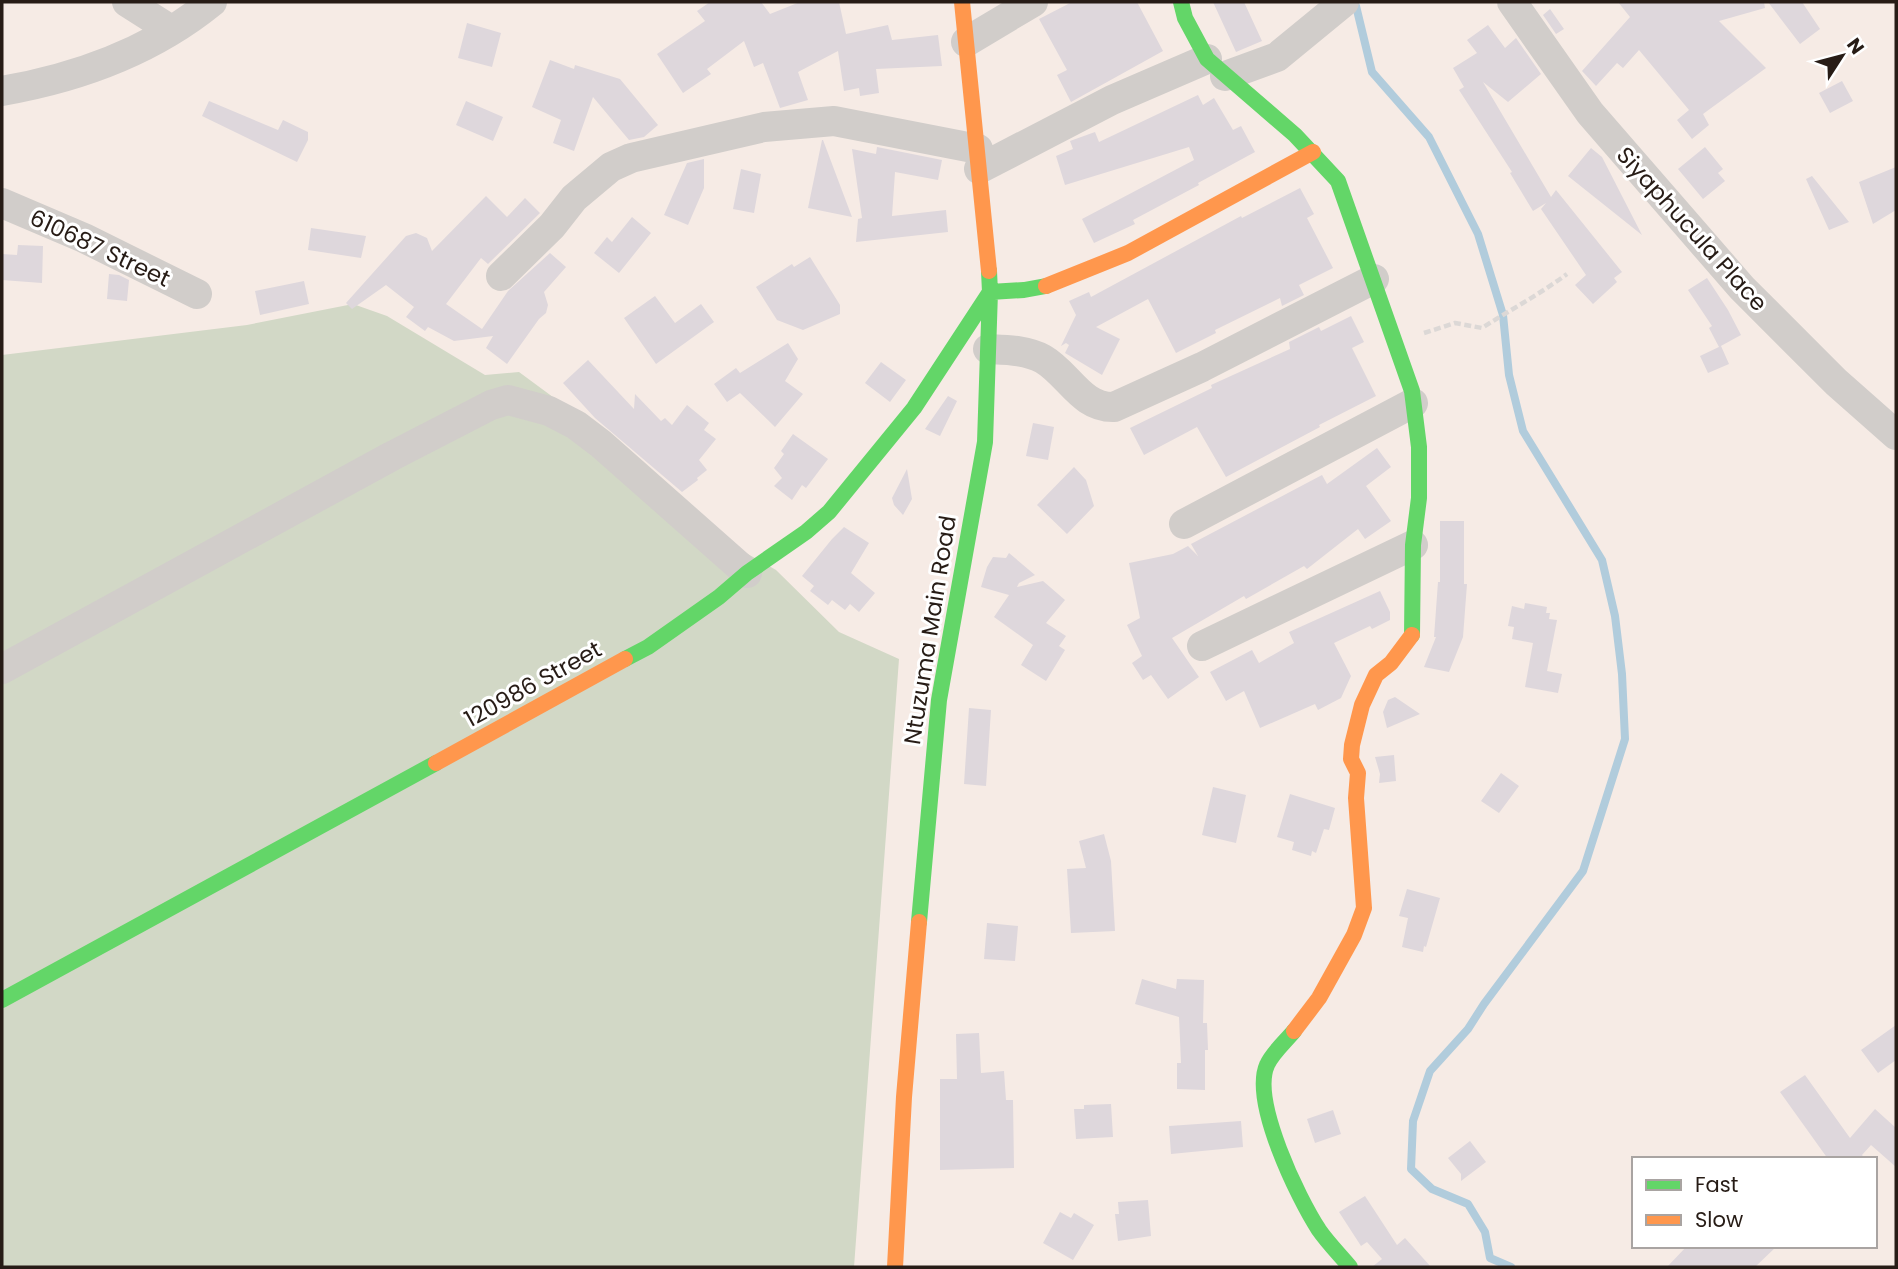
<svg xmlns="http://www.w3.org/2000/svg" width="1898" height="1269" viewBox="0 0 1898 1269" font-family="Poppins,sans-serif">
<style>
.green{fill:#d2d8c6}
.lines{fill:none;stroke-linecap:round;stroke-linejoin:round}
.stream{stroke:#b1ccdc;stroke-width:8}
.building{fill:#ded7dc}
.path{stroke:#dcd8d6;stroke-width:4.5;stroke-dasharray:7 3.5;stroke-linecap:butt}
.street{stroke:#d1cdca;stroke-width:30}
.fast{stroke:#63d668;stroke-width:16}
.slow{stroke:#ff974d;stroke-width:16}
.labels{text-anchor:middle;dominant-baseline:central;stroke-width:6;stroke-linejoin:round;paint-order:stroke}
.street-label{font-size:23px;fill:#271c16;stroke:#fff}
</style>
<rect width="100%" height="100%" fill="#f6ebe5"/>
<!-- green -->
<path class="green" d="M 353,304 L 387,316 L 485,375 L 519,372 L 599,431 L 739,549 L 776,570 L 839,632 L 899,659 L 854,1267 L 2,1267 L 2,355 L 247,325 Z"/>
<g class="lines">
<!-- stream -->
<path class="stream" d="M 1356,6 L 1372,72 L 1429,137 L 1478,234 L 1503,315 L 1509,375 L 1523,431 L 1602,560 L 1615,616 L 1622,674 L 1625,739 L 1583,871 L 1484,1004 L 1468,1029 L 1430,1071 L 1413,1121 L 1411,1169 L 1432,1189 L 1468,1204 L 1485,1232 L 1490,1258 L 1511,1267"/>
</g>
<!-- building -->
<path class="building" d="M 710,2 L 761,2 L 770,14 L 800,2 L 839,2 L 846,34 L 888,25 L 892,40 L 938,35 L 942,66 L 876,69 L 879,93 L 860,96 L 859,88 L 844,91 L 838,51 L 798,72 L 808,100 L 780,108 L 763,63 L 754,67 L 744,41 L 707,69 L 711,74 L 683,93 L 657,54 L 705,21 L 697,11 Z
M 1072,2 L 1137,2 L 1163,51 L 1071,102 L 1057,75 L 1067,70 L 1039,19 Z
M 1213,2 L 1244,2 L 1262,41 L 1236,52 Z
M 1618,2 L 1764,2 L 1765,8 L 1719,21 L 1766,68 L 1703,114 L 1709,125 L 1692,139 L 1677,120 L 1689,110 L 1639,50 L 1623,68 L 1617,63 L 1596,86 L 1582,71 L 1630,17 Z
M 1768,2 L 1802,2 L 1820,29 L 1800,44 Z
M 1550,9 L 1564,29 L 1556,34 L 1543,15 Z
M 467,23 L 501,33 L 492,67 L 458,58 Z
M 1488,25 L 1505,48 L 1516,38 L 1541,74 L 1508,102 L 1483,82 L 1551,197 L 1556,190 L 1622,272 L 1614,278 L 1617,282 L 1593,304 L 1575,285 L 1586,275 L 1541,209 L 1546,203 L 1533,211 L 1510,173 L 1512,172 L 1459,90 L 1464,87 L 1453,68 L 1477,53 L 1467,40 Z
M 550,60 L 574,69 L 575,65 L 620,79 L 658,125 L 644,137 L 629,140 L 593,97 L 574,151 L 553,143 L 561,120 L 532,107 Z
M 1842,81 L 1853,101 L 1830,113 L 1819,93 Z
M 1198,95 L 1203,105 L 1214,98 L 1233,130 L 1241,126 L 1255,152 L 1198,183 L 1199,185 L 1133,220 L 1135,224 L 1094,243 L 1082,219 L 1194,160 L 1189,147 L 1065,185 L 1056,156 L 1073,149 L 1070,141 L 1095,132 L 1099,142 Z
M 209,101 L 278,130 L 283,120 L 308,132 L 308,140 L 297,162 L 202,116 Z
M 466,101 L 503,117 L 493,141 L 456,125 Z
M 822,140 L 823,140 L 852,217 L 808,208 Z
M 877,147 L 942,160 L 938,180 L 895,172 L 892,216 L 946,210 L 948,232 L 856,242 L 858,219 L 862,218 L 852,149 L 876,154 Z
M 1705,147 L 1723,169 L 1718,173 L 1725,181 L 1703,199 L 1678,169 Z
M 1591,148 L 1602,157 L 1642,235 L 1568,176 Z
M 704,159 L 704,188 L 688,225 L 664,215 L 687,163 Z
M 1896,167 L 1896,210 L 1873,224 L 1859,182 Z
M 741,169 L 761,174 L 754,213 L 733,209 Z
M 1812,176 L 1849,222 L 1829,230 L 1806,179 Z
M 1300,188 L 1314,214 L 1307,218 L 1333,268 L 1299,285 L 1304,295 L 1282,306 L 1280,298 L 1215,330 L 1216,333 L 1176,353 L 1148,299 L 1096,327 L 1120,339 L 1102,375 L 1065,353 L 1069,345 L 1066,343 L 1061,346 L 1076,315 L 1069,301 L 1089,292 L 1091,297 L 1241,216 L 1242,218 Z
M 486,196 L 507,217 L 525,198 L 540,213 L 488,264 L 481,258 L 446,304 L 482,329 L 508,291 L 550,253 L 566,267 L 544,292 L 548,305 L 546,313 L 539,319 L 507,364 L 486,348 L 493,336 L 454,341 L 428,327 L 425,331 L 406,317 L 414,307 L 386,285 L 352,309 L 346,303 L 406,236 L 416,233 L 427,238 L 432,251 Z
M 632,217 L 651,233 L 619,273 L 594,253 L 607,237 L 612,242 Z
M 311,228 L 366,236 L 361,258 L 308,250 Z
M 18,245 L 43,246 L 42,283 L 2,280 L 2,254 L 17,255 Z
M 810,257 L 840,305 L 840,314 L 803,330 L 777,320 L 756,287 L 792,264 L 794,267 Z
M 109,274 L 119,275 L 129,280 L 127,301 L 107,299 Z
M 1707,278 L 1728,310 L 1741,335 L 1719,347 L 1709,328 L 1712,326 L 1688,290 Z
M 304,281 L 309,304 L 260,315 L 255,291 Z
M 655,296 L 675,323 L 701,304 L 714,322 L 656,364 L 624,318 Z
M 1351,316 L 1364,342 L 1352,348 L 1376,396 L 1319,425 L 1320,427 L 1226,477 L 1197,427 L 1144,455 L 1130,428 L 1212,388 L 1211,385 L 1290,349 L 1289,342 L 1319,327 L 1321,331 Z
M 788,343 L 798,359 L 785,381 L 803,394 L 775,427 L 740,393 L 727,402 L 714,384 L 736,368 L 740,373 Z
M 1721,346 L 1729,364 L 1708,373 L 1700,356 Z
M 588,360 L 634,409 L 635,394 L 661,421 L 665,418 L 672,425 L 687,405 L 709,423 L 704,430 L 716,439 L 699,460 L 707,470 L 697,478 L 698,480 L 682,492 L 595,418 L 563,383 Z
M 881,362 L 906,380 L 890,402 L 865,383 Z
M 948,396 L 957,401 L 940,436 L 925,429 Z
M 1033,423 L 1054,427 L 1048,460 L 1026,456 Z
M 793,434 L 828,459 L 806,488 L 802,485 L 792,500 L 774,486 L 782,478 L 774,468 L 784,454 L 781,451 Z
M 1377,448 L 1391,467 L 1366,486 L 1391,521 L 1365,539 L 1358,529 L 1307,569 L 1304,566 L 1246,599 L 1244,596 L 1172,638 L 1199,677 L 1168,699 L 1151,675 L 1143,680 L 1132,663 L 1142,656 L 1127,625 L 1140,618 L 1129,563 L 1173,554 L 1188,546 L 1198,556 L 1191,544 L 1322,475 L 1327,484 Z
M 1074,467 L 1086,480 L 1094,506 L 1067,534 L 1037,505 Z
M 907,469 L 912,499 L 903,515 L 894,505 L 892,498 Z
M 1440,521 L 1464,521 L 1464,584 L 1467,584 L 1463,637 L 1449,672 L 1424,667 L 1436,637 L 1434,637 L 1438,582 L 1440,582 Z
M 844,527 L 869,543 L 851,573 L 875,593 L 859,612 L 850,604 L 845,610 L 832,600 L 828,605 L 810,591 L 814,586 L 802,576 L 832,539 Z
M 1009,553 L 1035,575 L 1019,583 L 1017,587 L 1043,581 L 1065,600 L 1046,623 L 1066,636 L 1059,646 L 1065,650 L 1046,681 L 1021,665 L 1033,645 L 994,617 L 1009,595 L 981,587 L 987,567 L 993,557 L 1006,558 Z
M 1380,591 L 1390,612 L 1390,620 L 1372,629 L 1370,626 L 1334,643 L 1351,676 L 1341,698 L 1318,710 L 1315,704 L 1260,728 L 1244,691 L 1226,701 L 1210,672 L 1252,650 L 1259,663 L 1294,643 L 1289,632 Z
M 1525,603 L 1547,607 L 1546,613 L 1550,613 L 1549,619 L 1557,620 L 1547,671 L 1562,674 L 1558,693 L 1525,687 L 1533,643 L 1512,639 L 1514,627 L 1508,626 L 1512,606 L 1524,609 Z
M 1395,697 L 1420,714 L 1387,728 L 1383,712 L 1388,700 Z
M 969,708 L 991,710 L 986,786 L 964,784 Z
M 1394,755 L 1396,781 L 1379,783 L 1380,774 L 1375,757 Z
M 1501,773 L 1519,786 L 1499,813 L 1481,801 Z
M 1213,787 L 1246,795 L 1236,843 L 1202,835 Z
M 1290,794 L 1335,808 L 1329,830 L 1324,829 L 1316,853 L 1312,851 L 1311,856 L 1292,850 L 1294,842 L 1277,837 Z
M 1104,834 L 1111,861 L 1115,931 L 1071,933 L 1067,869 L 1086,868 L 1079,841 Z
M 1407,889 L 1440,898 L 1426,947 L 1424,946 L 1423,952 L 1402,947 L 1408,918 L 1399,916 Z
M 987,923 L 1018,926 L 1015,961 L 984,959 Z
M 1142,979 L 1176,989 L 1177,979 L 1204,980 L 1203,1023 L 1207,1023 L 1208,1050 L 1205,1050 L 1205,1090 L 1177,1089 L 1177,1063 L 1181,1063 L 1179,1017 L 1135,1004 Z
M 1896,1025 L 1896,1060 L 1878,1073 L 1861,1050 Z
M 979,1033 L 981,1073 L 1004,1071 L 1006,1100 L 1013,1100 L 1014,1168 L 940,1170 L 940,1079 L 957,1079 L 956,1034 Z
M 1805,1075 L 1850,1138 L 1875,1109 L 1896,1128 L 1896,1167 L 1871,1145 L 1862,1155 L 1865,1159 L 1828,1159 L 1780,1092 Z
M 1111,1104 L 1113,1137 L 1076,1139 L 1074,1109 L 1084,1109 L 1084,1105 Z
M 1333,1110 L 1341,1134 L 1315,1143 L 1307,1119 Z
M 1241,1121 L 1243,1147 L 1171,1154 L 1169,1126 Z
M 1470,1141 L 1486,1162 L 1461,1181 L 1461,1174 L 1448,1158 Z
M 1365,1196 L 1397,1245 L 1405,1238 L 1431,1267 L 1372,1267 L 1382,1259 L 1367,1242 L 1361,1246 L 1339,1212 Z
M 1148,1200 L 1151,1236 L 1118,1241 L 1115,1214 L 1119,1214 L 1118,1202 Z
M 1060,1212 L 1071,1218 L 1074,1213 L 1094,1225 L 1073,1260 L 1043,1243 Z
M 1687,1246 L 1777,1246 L 1755,1267 L 1667,1267 Z"/>
<g class="lines">
<!-- path -->
<path class="path" d="M 1424,333 L 1455,323 L 1482,328 C 1510,310 1540,294 1567,274"/>
<!-- street -->
<path class="street" d="M 127,2 L 171,30
M 1512,2 L 1590,113 L 1742,288 L 1836,382 L 1896,435
M 966,42 L 1033,2
M 1225,76 L 1277,57 L 1344,2
M 2,91 C 77,78 152,51 212,2
M 979,169 L 1112,100 L 1207,59
M 2,203 L 84,238 L 197,294
M 501,276 L 552,226 L 574,198 L 611,167 L 631,158 L 764,127 L 834,121 L 978,149
M 988,349 C 1007,350 1026,350 1043,359 C 1069,374 1081,408 1114,407 L 1202,367 L 1374,279
M 1184,524 L 1413,403
M 1202,646 L 1413,545
M 2,669 L 392,456 L 491,405 L 508,400 L 549,411 L 576,425 L 601,444 L 747,573"/>
<!-- fast -->
<path class="fast" d="M 1181,2 L 1185,18 L 1207,59 L 1295,135 L 1338,181 L 1412,391 L 1419,447 L 1419,498 L 1413,545 L 1412,635
M 625,659 L 648,647 L 719,597 L 747,573 L 806,532 L 829,512 L 914,408 L 990,292 L 1024,290 L 1046,286
M 919,922 L 939,700 L 985,442 L 990,292 L 989,271
M 2,1000 L 436,763
M 1294,1031 C 1286,1041 1272,1053 1267,1065 C 1251,1101 1298,1198 1319,1230 C 1328,1243 1340,1255 1350,1267"/>
<!-- slow -->
<path class="slow" d="M 962,2 L 989,271
M 1046,286 L 1128,253 L 1313,152
M 436,763 L 625,659
M 1294,1031 L 1319,998 L 1354,935 L 1364,908 L 1356,798 L 1358,773 L 1351,759 L 1352,745 L 1362,705 L 1376,675 L 1391,663 L 1412,635
M 895,1267 L 904,1097 L 919,922"/>
</g>
<g class="labels">
<!-- street labels -->
<g class="street-label">
<text transform="translate(1692 229) rotate(48)">Siyaphucula Place</text>
<text transform="translate(100 248) rotate(25)">610687 Street</text>
<text transform="translate(930 630) rotate(-81)">Ntuzuma Main Road</text>
<text transform="translate(533 684) rotate(-29)">120986 Street</text>
</g>
</g>
<!-- border -->
<rect width="1898" height="1269" fill="none" stroke="#271c16" stroke-width="7"/>
<!-- legend -->
<rect x="1632" y="1157" width="245" height="91" fill="#ffffff" stroke="#a9a4a2" stroke-width="2"/>
<rect x="1646" y="1180" width="35" height="10" fill="#63d668" stroke="#a9a4a2" stroke-width="2"/>
<text x="1695" y="1192" font-size="21" fill="#271c16">Fast</text>
<rect x="1646" y="1215" width="35" height="10" fill="#ff974d" stroke="#a9a4a2" stroke-width="2"/>
<text x="1695" y="1227" font-size="21" fill="#271c16">Slow</text>
<!-- north arrow -->
<g transform="translate(1842 56) rotate(54)" stroke="#ffffff" stroke-width="5" paint-order="stroke">
<path d="M0-5L12 26L0 18L-12 26Z" fill="#271c16"/>
<text y="-10" font-size="19" font-weight="bold" text-anchor="middle" fill="#271c16">N</text>
</g>
</svg>
